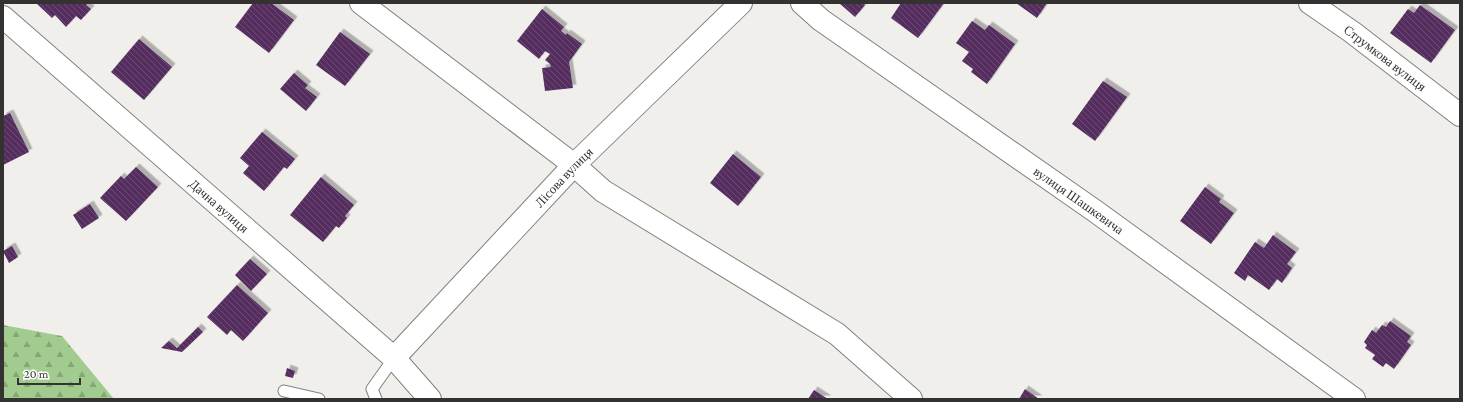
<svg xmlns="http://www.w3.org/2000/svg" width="1463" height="402" viewBox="0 0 1463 402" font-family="'Crimson Pro',serif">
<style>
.forest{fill:url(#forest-firs)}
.building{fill:url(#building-back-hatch);filter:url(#shadow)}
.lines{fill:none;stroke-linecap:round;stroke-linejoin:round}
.service-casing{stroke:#82817e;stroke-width:13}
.minor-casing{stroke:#82817e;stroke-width:24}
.service{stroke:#fff;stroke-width:11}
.minor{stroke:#fff;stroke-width:22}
.labels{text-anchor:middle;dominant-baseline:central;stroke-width:4;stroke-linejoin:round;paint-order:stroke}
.street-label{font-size:13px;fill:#333231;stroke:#fff}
</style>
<defs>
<pattern id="forest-firs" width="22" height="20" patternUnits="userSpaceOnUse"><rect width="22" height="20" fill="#a2cc8f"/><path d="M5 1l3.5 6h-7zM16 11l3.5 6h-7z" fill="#85a675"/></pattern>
<pattern id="building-back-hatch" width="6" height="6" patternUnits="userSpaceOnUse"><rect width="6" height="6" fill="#552e5f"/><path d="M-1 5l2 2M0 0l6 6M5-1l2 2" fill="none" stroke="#6b4c73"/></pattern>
<filter id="shadow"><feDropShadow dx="3.5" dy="-3.5" stdDeviation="0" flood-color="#0004"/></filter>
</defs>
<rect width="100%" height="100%" fill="#f0efec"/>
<!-- forest -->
<path class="forest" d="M 3,325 L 62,336 L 114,399 L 3,399 Z"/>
<!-- building -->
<path class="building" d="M 36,3 L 88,3 L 86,5 L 91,9 L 81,20 L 76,16 L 66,27 L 55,15 L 52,18 Z
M 253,3 L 271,3 L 294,20 L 269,53 L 235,27 Z
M 839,3 L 863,3 L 865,5 L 855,17 Z
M 901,3 L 944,3 L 918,38 L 891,18 Z
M 1016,3 L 1047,3 L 1037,18 Z
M 1420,5 L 1455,30 L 1431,63 L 1390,33 L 1408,9 L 1414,13 Z
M 542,9 L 564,27 L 561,31 L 566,35 L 567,33 L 582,44 L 569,62 L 573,88 L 545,91 L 542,68 L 551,67 L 550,64 L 545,60 L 550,54 L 545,51 L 539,59 L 517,41 Z
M 972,21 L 985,30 L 989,25 L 1015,44 L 987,84 L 971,72 L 973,69 L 962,61 L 969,52 L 956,43 Z
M 340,32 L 370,54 L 345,86 L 316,65 Z
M 139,39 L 172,67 L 144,100 L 111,72 Z
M 294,73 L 308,85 L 305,88 L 317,97 L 306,111 L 280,89 Z
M 1103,81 L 1127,97 L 1095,141 L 1072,124 Z
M 10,113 L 29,152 L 3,165 L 3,116 Z
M 262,132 L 295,159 L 287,169 L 284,167 L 264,191 L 243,173 L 249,166 L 240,158 Z
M 733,154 L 761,177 L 738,206 L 710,183 Z
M 136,167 L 158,187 L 126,221 L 100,198 L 121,176 L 124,179 Z
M 321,177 L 354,205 L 345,216 L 347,218 L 339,228 L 336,226 L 323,242 L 290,215 Z
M 1205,187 L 1221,199 L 1219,202 L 1234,213 L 1211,244 L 1180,221 Z
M 90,204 L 99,218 L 82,229 L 73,215 Z
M 1273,235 L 1296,252 L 1287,264 L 1292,268 L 1282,283 L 1277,279 L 1269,290 L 1248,275 L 1245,281 L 1234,273 L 1255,242 L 1264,248 Z
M 12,246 L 18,257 L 9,263 L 3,251 Z
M 250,259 L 267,274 L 251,291 L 235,275 Z
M 237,285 L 268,313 L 243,341 L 231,330 L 227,335 L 207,317 Z
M 1390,321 L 1411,336 L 1407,342 L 1411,345 L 1394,369 L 1386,363 L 1383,367 L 1372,359 L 1375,355 L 1365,348 L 1367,345 L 1364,342 L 1372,330 L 1376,333 L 1382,325 L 1386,327 Z
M 198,327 L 203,332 L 182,352 L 161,348 L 169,341 L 177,348 Z
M 287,368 L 295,371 L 293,378 L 285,376 Z
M 1025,389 L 1039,399 L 1019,399 Z
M 814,390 L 828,399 L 808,399 Z"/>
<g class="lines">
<!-- service casing -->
<g class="service-casing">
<path id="service" d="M 284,391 L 319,399
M 376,399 L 372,389 L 394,358"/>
</g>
<!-- minor casing -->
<g class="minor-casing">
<g id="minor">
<path d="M 361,3 L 574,165 L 603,191 L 837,334 L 911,399"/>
<path id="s1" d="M 802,3 L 821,20 L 1095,211 L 1354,399"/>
<path id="s2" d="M 1310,3 L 1352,32 L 1460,115"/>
<path id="s3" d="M 3,17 L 394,358 L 430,399"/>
<path id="s4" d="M 394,358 L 574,165 L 741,3"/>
</g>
</g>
<!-- service -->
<use href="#service" class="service"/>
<!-- minor -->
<use href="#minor" class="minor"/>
</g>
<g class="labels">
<!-- street labels -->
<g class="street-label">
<text stroke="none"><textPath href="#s2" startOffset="93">Струмкова вулиця</textPath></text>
<text stroke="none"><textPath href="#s4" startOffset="248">Лісова вулиця</textPath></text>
<text stroke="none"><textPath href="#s1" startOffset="340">вулиця Шашкевича</textPath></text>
<text stroke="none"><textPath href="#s3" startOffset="287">Дачна вулиця</textPath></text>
</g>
</g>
<!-- border -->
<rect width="1463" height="402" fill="none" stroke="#333231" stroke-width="8"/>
<!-- scale -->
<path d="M18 378v6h62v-6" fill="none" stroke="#333231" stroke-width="2"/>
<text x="24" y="378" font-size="12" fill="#333231" stroke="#ffffff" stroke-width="3" paint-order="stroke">20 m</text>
</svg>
